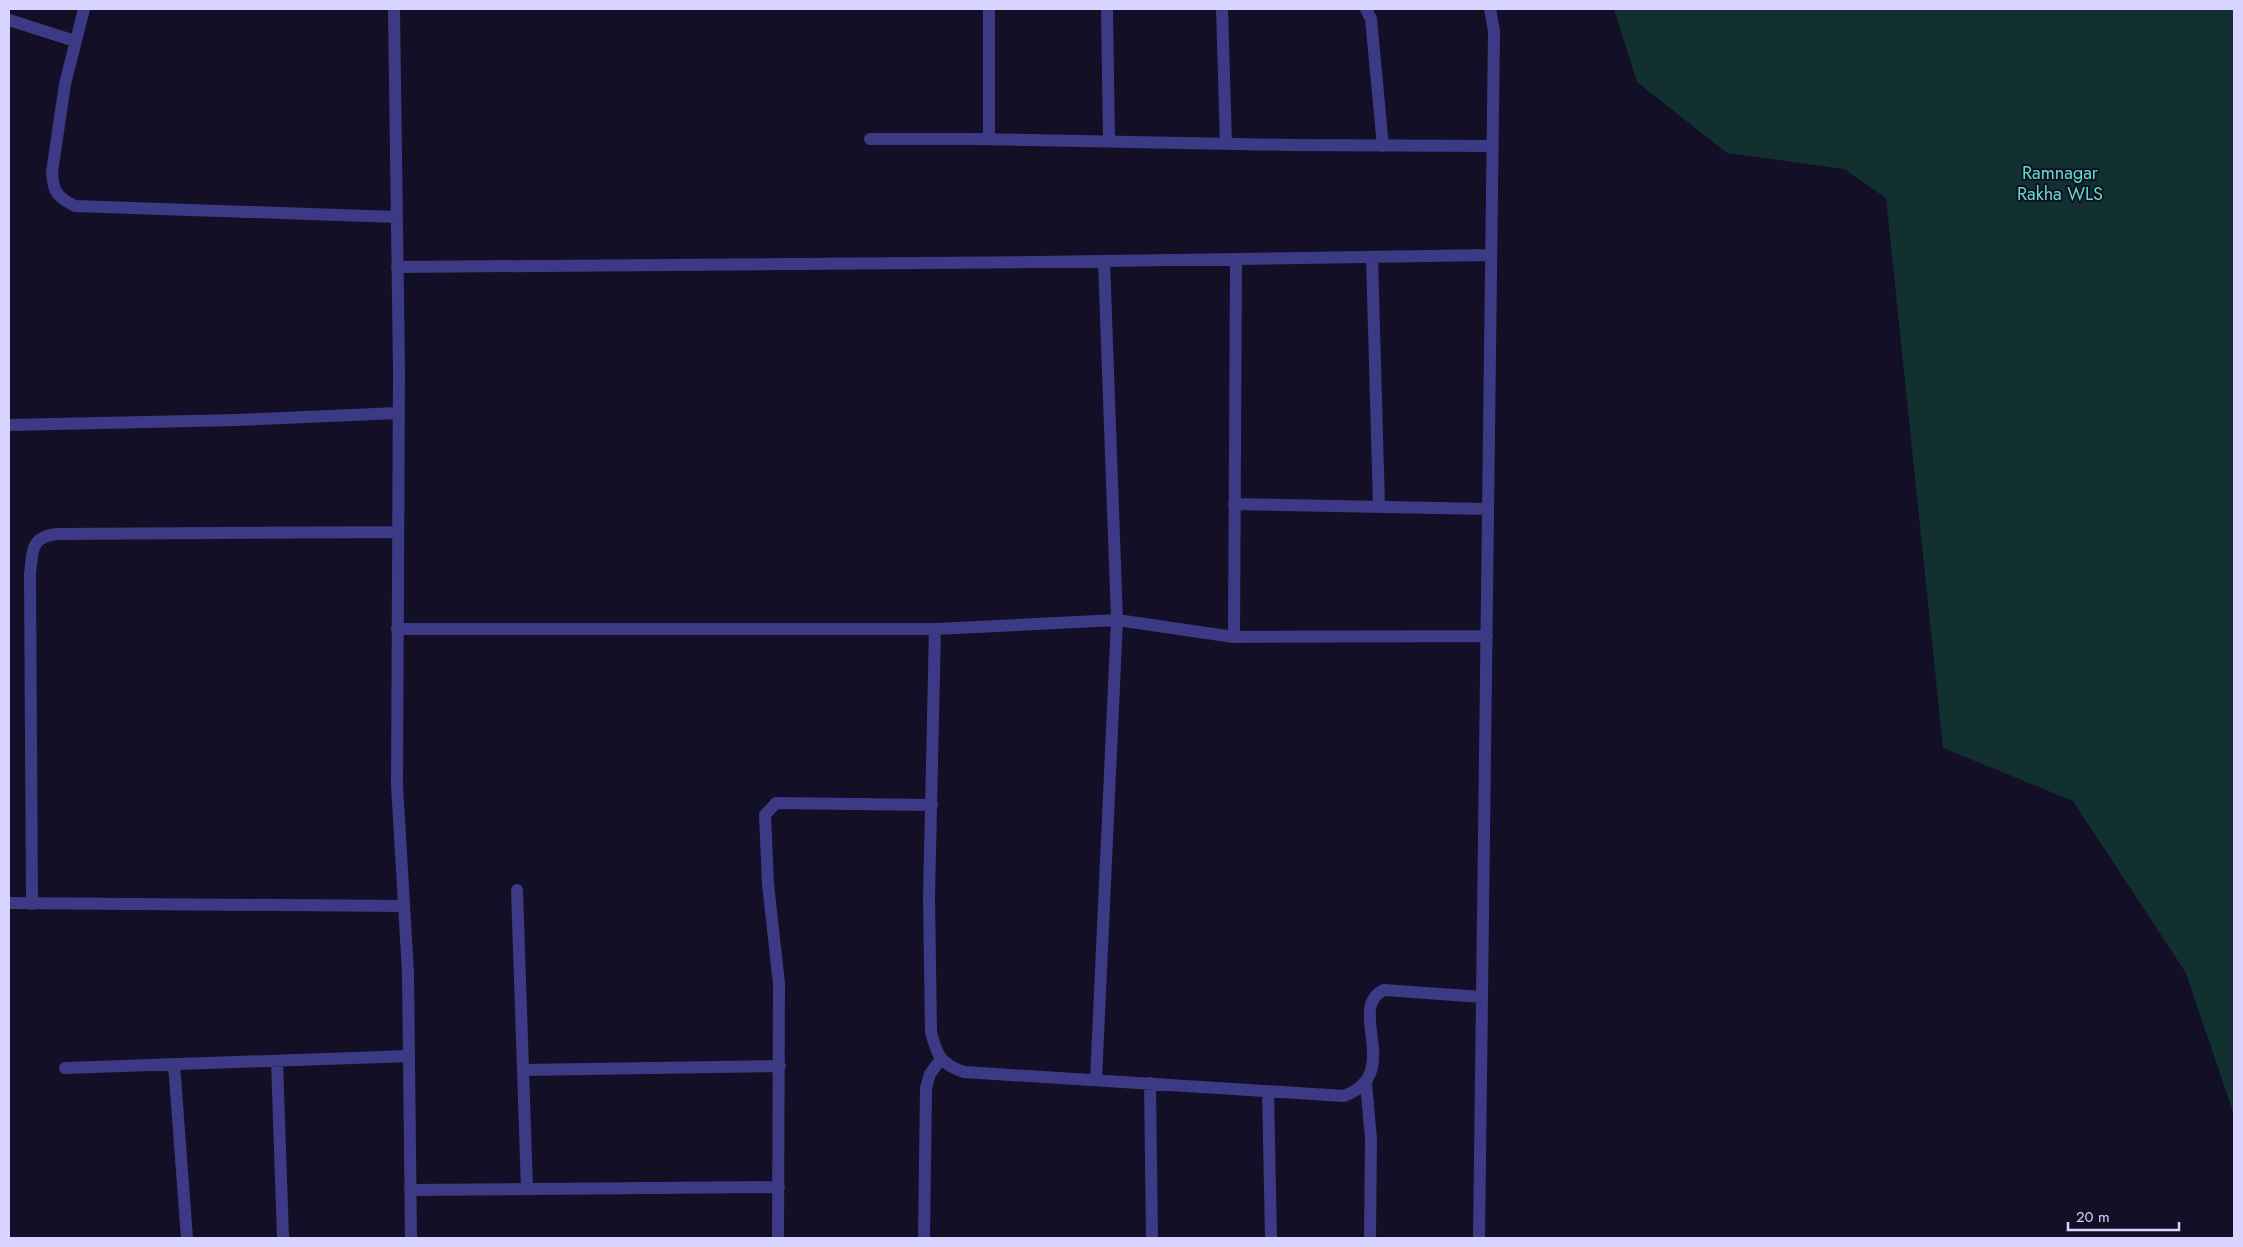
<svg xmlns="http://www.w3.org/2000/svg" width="2243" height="1247" viewBox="0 0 2243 1247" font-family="Jost,sans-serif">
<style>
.green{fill:#12302f}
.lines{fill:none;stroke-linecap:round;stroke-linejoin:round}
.minor{stroke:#3d3a85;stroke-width:12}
.labels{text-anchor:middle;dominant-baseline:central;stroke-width:4;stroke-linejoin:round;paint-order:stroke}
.park-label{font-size:18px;fill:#5fe0c0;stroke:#130f26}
</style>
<rect width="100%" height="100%" fill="#130f26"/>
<!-- green -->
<path class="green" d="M 1614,9 L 2234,9 L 2234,1115 L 2186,973 L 2073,801 L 1943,748 L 1886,198 L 1844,169 L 1727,153 L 1637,82 Z"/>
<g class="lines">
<!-- minor -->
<path class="minor" d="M 84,9 L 65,84 L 52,172 C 53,192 57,197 75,206 L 397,217
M 394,9 L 399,370 L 397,785 L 408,973 L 411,1238
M 989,9 L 989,139
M 1107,9 L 1109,142
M 1222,9 L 1226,144
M 1366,9 L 1371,19 L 1383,146
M 9,20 L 75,41
M 870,139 L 973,139 L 1291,145 L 1493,146
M 1372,257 L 1379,507
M 397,267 L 1037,262 L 1491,255
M 9,425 L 237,420 L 398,413
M 1234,504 L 1488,509
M 397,629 L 935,629 L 1117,620 L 1234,637 L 1487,636
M 935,629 L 929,897 L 931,1032 C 937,1055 940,1064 964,1072 L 1344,1096 C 1405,1073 1345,1008 1384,990 L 1482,997
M 1234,637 L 1236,259
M 517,890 L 527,1189
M 9,903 L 404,906
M 32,904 L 30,574 C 33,551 30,537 57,534 L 398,532
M 277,1061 L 283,1238
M 174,1064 L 187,1238
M 65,1068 L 409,1056
M 523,1070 L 780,1066
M 1096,1080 L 1117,620 L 1104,261
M 1150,1083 L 1152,1238
M 1366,1083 L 1371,1139 L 1370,1238
M 1268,1091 L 1271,1238
M 410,1190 L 779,1187
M 778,1238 L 779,984 L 768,884 L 765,815 L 776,803 L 932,805
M 924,1238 L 926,1088 L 930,1074 L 941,1059
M 1479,1238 L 1494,31 L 1490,9"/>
</g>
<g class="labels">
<!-- park labels -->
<g class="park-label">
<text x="2060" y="173">Ramnagar<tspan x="2060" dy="21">Rakha WLS</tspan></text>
</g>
</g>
<!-- border -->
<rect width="2243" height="1247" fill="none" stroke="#d9d4ff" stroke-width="20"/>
<!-- scale -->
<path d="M2068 1222v8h111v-8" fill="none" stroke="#d9d4ff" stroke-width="2.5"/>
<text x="2076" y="1222" font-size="15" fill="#d9d4ff" stroke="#130f26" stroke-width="4" paint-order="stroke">20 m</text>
</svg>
